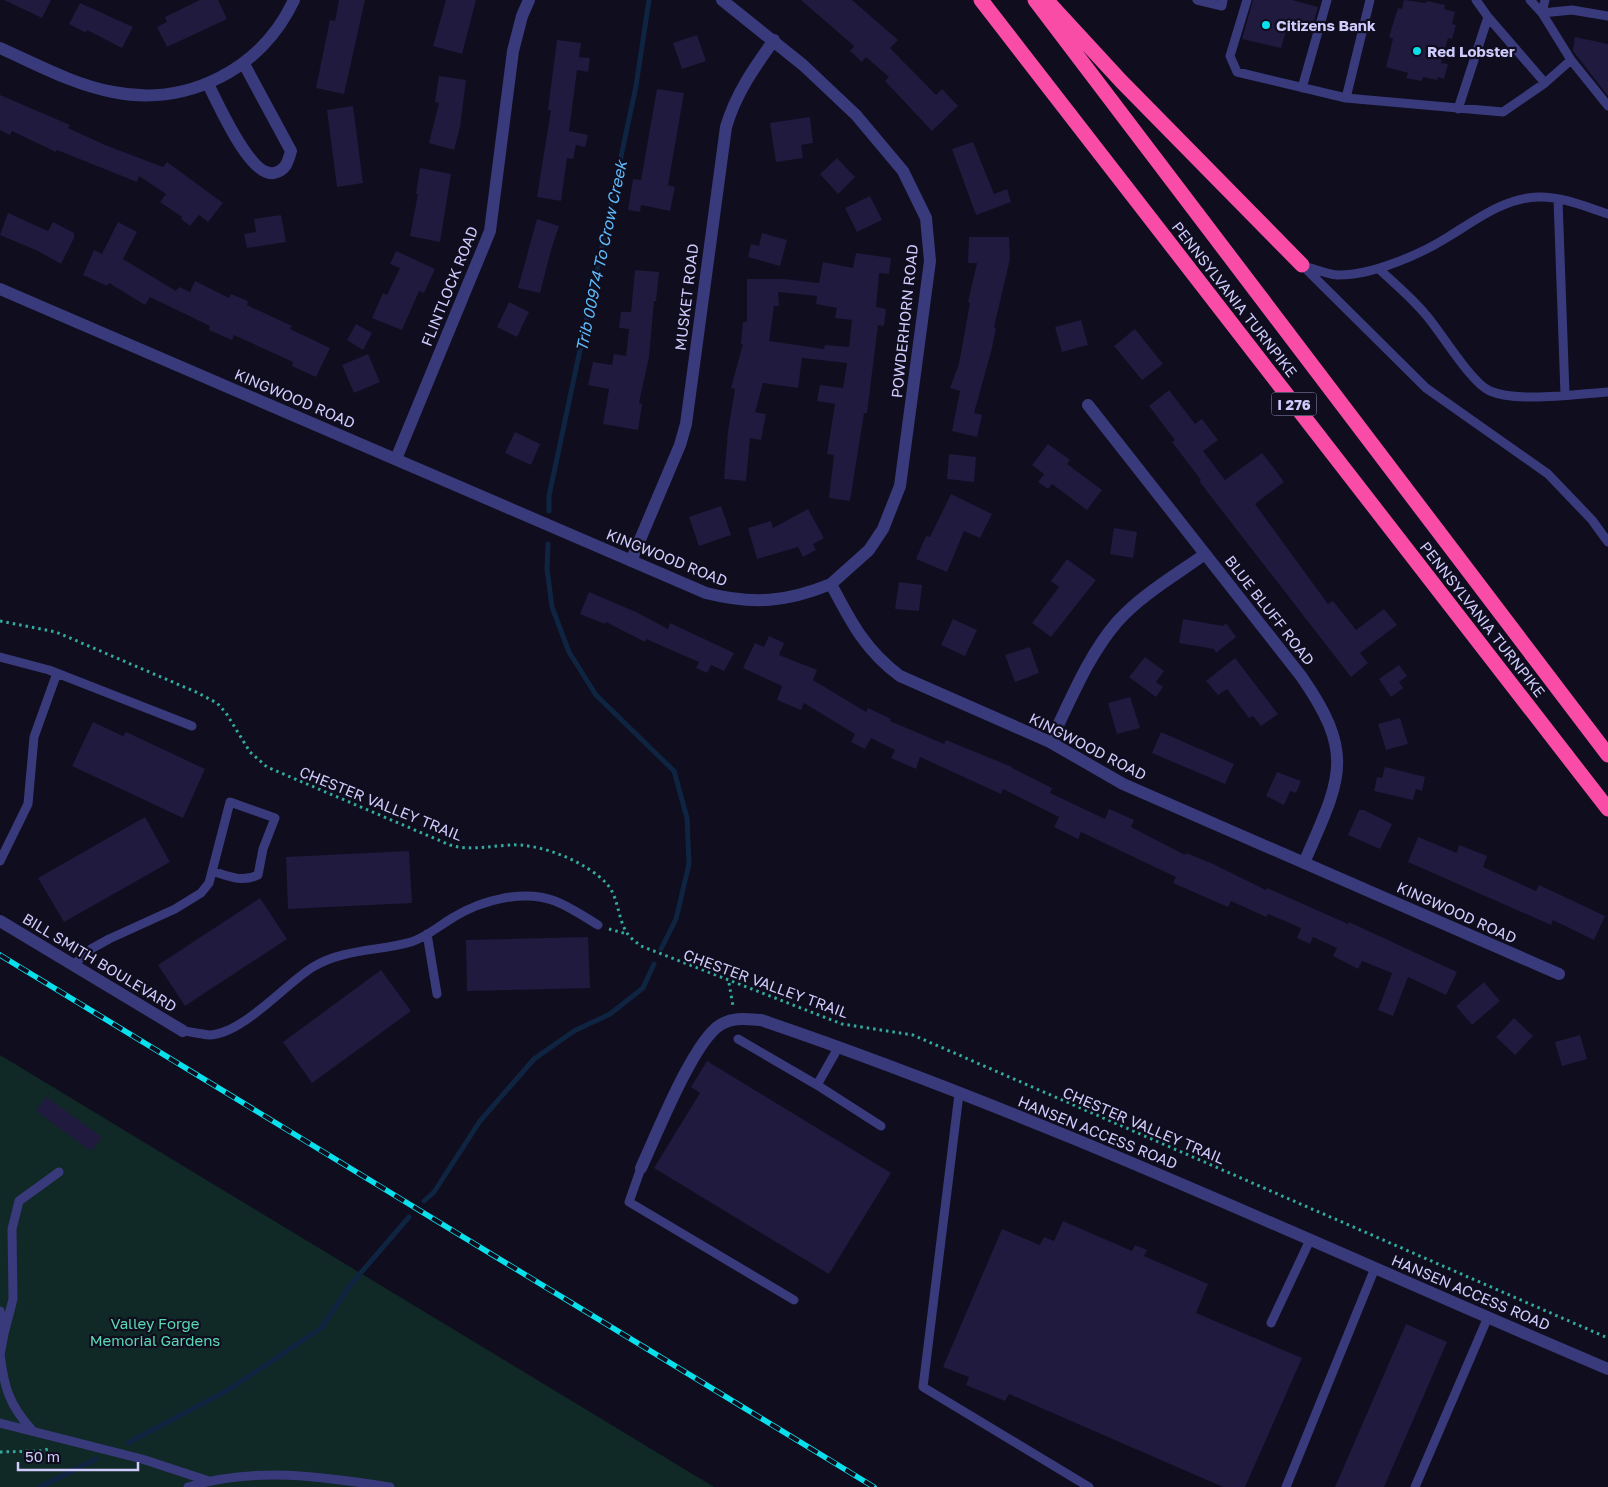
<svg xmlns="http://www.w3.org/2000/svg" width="1608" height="1487" viewBox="0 0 1608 1487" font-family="'Golos Text',sans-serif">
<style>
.green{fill:#102826}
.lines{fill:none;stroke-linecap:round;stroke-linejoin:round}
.stream{stroke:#0e2441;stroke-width:5}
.building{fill:#1f1a3e;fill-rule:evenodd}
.path{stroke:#32ab9e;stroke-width:3;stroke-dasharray:2.5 4;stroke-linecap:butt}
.lane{stroke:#393a7b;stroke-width:9}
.street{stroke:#393a7b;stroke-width:12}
.highway{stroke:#f84ca7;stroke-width:15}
.rail-casing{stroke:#09e0ec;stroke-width:5.5}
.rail{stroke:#0f0d1e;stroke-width:4;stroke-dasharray:11;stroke-linecap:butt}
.poi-dot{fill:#09e0ec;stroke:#0f0d1e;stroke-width:2}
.labels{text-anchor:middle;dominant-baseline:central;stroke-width:4.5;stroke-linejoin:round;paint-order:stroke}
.shield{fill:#0f0d1e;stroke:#9593ba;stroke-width:1}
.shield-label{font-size:14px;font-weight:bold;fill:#cfccfd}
.poi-label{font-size:15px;font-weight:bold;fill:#cfccfd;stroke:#0f0d1e;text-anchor:start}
.street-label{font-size:15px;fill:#cfccfd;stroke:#0f0d1e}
.park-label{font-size:15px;fill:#5bd9b4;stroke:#0f0d1e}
.water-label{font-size:16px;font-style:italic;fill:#5eb9f9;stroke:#0f0d1e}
</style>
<rect width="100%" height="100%" fill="#0f0d1e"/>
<!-- green -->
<path class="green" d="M 0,1055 L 714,1487 L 0,1487 Z"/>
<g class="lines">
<!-- stream -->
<path class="stream" d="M 549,511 L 549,496 L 636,86 L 649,0
M 548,544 L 547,569 L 552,607 L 569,652 L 596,695 L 674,771 L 687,818 L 689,864 L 676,919 L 661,949
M 424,1201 L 434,1192 L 480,1121 L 534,1059 L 574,1031 L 610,1014 L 643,988 L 654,964
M 128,1443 L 228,1390 L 321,1328 L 352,1283 L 409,1217
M 40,1487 L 96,1459"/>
</g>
<!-- building -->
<path class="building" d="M 4,0 L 51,0 L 42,18 Z
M 200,0 L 218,0 L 227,19 L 167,47 L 157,27 L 167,22 L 165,17 Z
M 339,0 L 365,0 L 344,94 L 316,88 L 330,20 L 335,21 Z
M 446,0 L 476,0 L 462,54 L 433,46 Z
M 801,0 L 852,0 L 898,40 L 890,48 L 936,95 L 942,89 L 958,106 L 932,131 L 885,81 L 889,77 L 866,57 L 862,62 L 850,51 L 854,46 Z
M 1253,0 L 1292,0 L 1318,7 L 1312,28 L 1289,21 L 1281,48 L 1242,39 Z
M 1404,0 L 1426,3 L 1427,1 L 1445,5 L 1444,9 L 1455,12 L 1452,24 L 1456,25 L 1452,39 L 1448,38 L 1441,63 L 1448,64 L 1444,79 L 1438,77 L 1437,80 L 1423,77 L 1422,81 L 1406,78 L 1408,73 L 1386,67 L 1393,39 L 1389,37 L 1398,8 L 1402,9 Z
M 80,3 L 133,27 L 122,48 L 87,30 L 86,33 L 69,24 Z
M 697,35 L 706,61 L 682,69 L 673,43 Z
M 1575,37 L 1608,44 L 1608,96 L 1573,51 Z
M 557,40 L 581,43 L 579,57 L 590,58 L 588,72 L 577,70 L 569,131 L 588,135 L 585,147 L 576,145 L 573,159 L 567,158 L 561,201 L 537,197 L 551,110 L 548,110 Z
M 439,76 L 466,80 L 460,127 L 454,150 L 429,143 L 439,103 L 435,102 Z
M 657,89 L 684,93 L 668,185 L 675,187 L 670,211 L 641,205 L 640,212 L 628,210 L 633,179 L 641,180 Z
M 0,95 L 70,125 L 68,128 L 105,145 L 163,167 L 167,162 L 223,203 L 208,222 L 199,215 L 190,226 L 181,219 L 182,217 L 160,202 L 166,194 L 139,176 L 137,182 L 57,150 L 56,152 L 12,131 L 10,135 L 0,130 Z
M 353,106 L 363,183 L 337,187 L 327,110 Z
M 810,117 L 813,143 L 801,145 L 803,158 L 776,162 L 770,123 Z
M 973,142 L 994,194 L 1007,189 L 1011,202 L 976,215 L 952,149 Z
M 837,158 L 855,177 L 838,194 L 820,174 Z
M 420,168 L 451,174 L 440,242 L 410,236 L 418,194 L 416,194 Z
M 870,196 L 882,220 L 857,232 L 845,208 Z
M 8,213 L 48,231 L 53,222 L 74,233 L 74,238 L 61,264 L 38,251 L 0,235 Z
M 281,215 L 286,242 L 247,248 L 244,234 L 256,232 L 254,219 Z
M 537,219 L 559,226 L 551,250 L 540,293 L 518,288 Z
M 118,222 L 137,232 L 123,259 L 176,291 L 179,287 L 190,292 L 195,281 L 229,298 L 231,294 L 248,301 L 247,305 L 292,326 L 290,329 L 330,348 L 316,377 L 292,366 L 293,362 L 234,335 L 232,340 L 209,330 L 210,326 L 150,297 L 145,305 L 109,283 L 107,286 L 83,275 L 94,250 L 102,254 Z
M 762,233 L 787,240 L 780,266 L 748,257 L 751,244 L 759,246 Z
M 969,237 L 1009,237 L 1010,259 L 994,327 L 996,328 L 992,348 L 974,413 L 982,415 L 977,437 L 952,431 L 960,391 L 950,388 L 959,364 L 970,303 L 968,302 L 977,263 L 968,263 Z
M 396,251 L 435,269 L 424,293 L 419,291 L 402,330 L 372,318 L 383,293 L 387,295 L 400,268 L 390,264 Z
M 856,253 L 891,258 L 889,274 L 879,273 L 876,307 L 886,309 L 884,326 L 878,325 L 867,413 L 864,413 L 850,501 L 829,498 L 834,455 L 827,454 L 835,404 L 817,401 L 820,385 L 843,388 L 847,363 L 802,358 L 798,388 L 763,383 L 755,412 L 766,414 L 761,440 L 750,438 L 746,481 L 724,479 L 728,431 L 735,389 L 731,388 L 743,344 L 741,344 L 743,322 L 747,322 L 747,279 L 784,279 L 819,283 L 823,262 L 853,268 ZM 778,292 L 817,296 L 816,304 L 837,308 L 835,318 L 852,320 L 849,347 L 825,345 L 824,349 L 769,341 L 774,306 L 779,306 Z
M 635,270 L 659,272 L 656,301 L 654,301 L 649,357 L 639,403 L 642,404 L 638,430 L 603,424 L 609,389 L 588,385 L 593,362 L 612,365 L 614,354 L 626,356 L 629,329 L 619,328 L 621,312 L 631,312 Z
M 509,302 L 529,312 L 517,337 L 497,327 Z
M 1081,320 L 1088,345 L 1062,352 L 1055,327 Z
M 356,324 L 372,333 L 363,350 L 347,340 Z
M 1135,329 L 1163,364 L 1142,380 L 1114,346 Z
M 368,354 L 380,382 L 354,393 L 342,365 Z
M 1169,390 L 1195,424 L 1202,419 L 1218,440 L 1203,451 L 1225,480 L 1262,453 L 1273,467 L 1284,482 L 1255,504 L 1328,604 L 1333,601 L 1356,630 L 1384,609 L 1397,625 L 1360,653 L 1368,663 L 1351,677 L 1199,481 L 1201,480 L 1172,442 L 1175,440 L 1149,406 Z
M 515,432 L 540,444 L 531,465 L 505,453 Z
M 1048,444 L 1070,460 L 1067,464 L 1102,490 L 1087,510 L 1052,484 L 1048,489 L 1038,482 L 1044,474 L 1032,465 Z
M 949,454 L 976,457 L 974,482 L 947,479 Z
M 951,494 L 992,514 L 980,538 L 964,531 L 947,572 L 916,559 L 926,536 L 930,537 Z
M 721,506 L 731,535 L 699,546 L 689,517 Z
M 808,509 L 824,538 L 813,544 L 816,550 L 803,557 L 798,547 L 757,559 L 748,528 L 771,521 L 773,528 Z
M 1114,528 L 1137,532 L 1133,558 L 1110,554 Z
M 1067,559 L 1096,580 L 1051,637 L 1032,623 L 1059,587 L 1051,581 Z
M 899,582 L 922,585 L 919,611 L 895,609 Z
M 589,592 L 636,612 L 668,629 L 670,623 L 734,653 L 724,671 L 711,665 L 707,673 L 696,668 L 699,662 L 646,639 L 645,642 L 606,622 L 605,624 L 580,614 Z
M 953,619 L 977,630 L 965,656 L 941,645 Z
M 1183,619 L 1223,626 L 1226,623 L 1236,637 L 1216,653 L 1214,649 L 1179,643 Z
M 769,636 L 784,643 L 779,655 L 817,670 L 813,680 L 866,712 L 868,708 L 891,719 L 890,721 L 944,744 L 946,740 L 1012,767 L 1012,768 L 1052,788 L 1050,793 L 1105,819 L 1109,809 L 1134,820 L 1131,827 L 1185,855 L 1186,853 L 1211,863 L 1266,890 L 1267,888 L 1348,924 L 1349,922 L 1457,972 L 1446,995 L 1408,977 L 1393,1016 L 1378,1010 L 1392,973 L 1362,961 L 1358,969 L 1333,956 L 1337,948 L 1313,937 L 1310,944 L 1297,938 L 1301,928 L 1268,914 L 1266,917 L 1231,901 L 1228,907 L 1173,883 L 1176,877 L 1081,832 L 1078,839 L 1054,827 L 1059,817 L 1003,789 L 1001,794 L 920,757 L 916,769 L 891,758 L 895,750 L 871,738 L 865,749 L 851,742 L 855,734 L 804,703 L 801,710 L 777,700 L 782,686 L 743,668 L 755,643 L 764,647 Z
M 1030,647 L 1039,673 L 1015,682 L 1005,655 Z
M 1145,657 L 1164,671 L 1156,682 L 1163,687 L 1156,697 L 1129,677 Z
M 1235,658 L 1278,714 L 1261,726 L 1253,716 L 1249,718 L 1227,689 L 1218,695 L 1206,681 Z
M 1399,665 L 1407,676 L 1399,682 L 1403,688 L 1391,697 L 1379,679 Z
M 1130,697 L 1140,728 L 1117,734 L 1108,703 Z
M 1400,718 L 1408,744 L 1386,750 L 1378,724 Z
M 93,722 L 123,736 L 126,732 L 205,769 L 183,818 L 72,766 Z
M 1161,732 L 1234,764 L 1225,784 L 1152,753 Z
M 1385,767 L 1425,777 L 1422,791 L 1416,789 L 1413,800 L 1374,791 L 1377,777 L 1382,778 Z
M 1277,772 L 1301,781 L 1296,793 L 1290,791 L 1284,805 L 1266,796 Z
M 1359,810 L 1364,810 L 1392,824 L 1380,849 L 1348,835 Z
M 145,817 L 170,862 L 64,922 L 38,878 Z
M 1418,837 L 1457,853 L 1459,845 L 1487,856 L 1483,867 L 1536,891 L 1539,885 L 1605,916 L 1594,940 L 1553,920 L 1551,925 L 1408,862 Z
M 409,851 L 412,903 L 288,909 L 286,857 Z
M 260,898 L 287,939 L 185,1006 L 158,965 Z
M 588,937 L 590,988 L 467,991 L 466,940 Z
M 381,970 L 411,1011 L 312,1083 L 283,1042 Z
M 1484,982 L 1500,1001 L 1472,1025 L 1456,1006 Z
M 1514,1018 L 1533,1036 L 1515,1055 L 1496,1037 Z
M 1580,1035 L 1587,1059 L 1562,1066 L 1555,1042 Z
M 707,1061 L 891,1173 L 829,1274 L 654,1168 L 700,1093 L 691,1087 Z
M 46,1097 L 102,1137 L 91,1151 L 36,1111 Z
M 1063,1221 L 1132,1251 L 1135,1245 L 1147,1250 L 1144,1256 L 1208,1284 L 1196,1313 L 1302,1358 L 1245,1487 L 1223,1487 L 1009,1394 L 1005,1401 L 966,1385 L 969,1377 L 943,1367 L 1002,1229 L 1040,1245 L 1044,1237 L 1054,1241 Z
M 1406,1324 L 1447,1342 L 1384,1487 L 1335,1487 Z"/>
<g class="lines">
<!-- path -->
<path class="path" d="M 0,621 L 56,632 L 196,692 L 217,703 L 226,713 L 250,752 L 267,767 L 450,845 C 470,851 489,846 510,845 C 540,843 587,862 607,884 C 619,898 617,917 627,933 C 630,938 636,942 641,946 L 842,1024 L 913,1035 L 1608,1338
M 609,929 L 627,934
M 729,983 L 733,1006
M 0,1452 L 40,1451 L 49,1449"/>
<!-- lane -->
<path class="lane" d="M 1197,0 L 1222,6 L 1223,0
M 1247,0 L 1230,56 L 1237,72 L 1346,98 L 1503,112 L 1545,83 L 1571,60 L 1542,13 L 1530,0
M 1542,13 L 1572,10 L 1608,16
M 1542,13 L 1545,0
M 1488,17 L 1545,83
M 1571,60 L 1608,106
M 1302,88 L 1327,0
M 1346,98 L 1370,0
M 1458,109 L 1488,17 L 1476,0
M 1558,200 L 1565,394
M 1302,265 L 1426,388 L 1548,474 L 1592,520 L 1608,542
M 1304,266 C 1315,269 1327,274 1337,275 C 1371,276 1421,254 1448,237 C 1476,220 1504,198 1538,197 C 1561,196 1586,207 1608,214
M 1379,269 C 1395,284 1412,298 1426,315 C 1441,332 1471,383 1490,391 C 1518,403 1576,394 1608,392
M 0,657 L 49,670 L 192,726
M 0,861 L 28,804 L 34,737 L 57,673
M 427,934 L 437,994
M 73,965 L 91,949 L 109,939 L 175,909 L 201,893 L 209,883 L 230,802 L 275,818 L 263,849 L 258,875 C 242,883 228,876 212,871
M 183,1031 C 192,1032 201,1034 209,1035 C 242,1035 285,984 313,967 C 342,949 380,951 411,942 C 427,937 440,925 454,917 C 482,900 524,889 555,901 C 570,907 585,917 598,925
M 738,1039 L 817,1085 L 838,1048
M 817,1085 L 881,1126
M 959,1094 L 923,1387 L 1089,1487
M 641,1168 L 629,1202 L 794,1300
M 0,1311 L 4,1334 L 0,1355
M 1271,1323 L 1310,1240
M 4,1334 L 13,1299 L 12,1229 L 19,1201 L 59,1172
M 0,1354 C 4,1387 9,1405 32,1430
M 0,1423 L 142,1459 L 209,1481
M 188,1487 C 254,1466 324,1477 390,1487
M 1286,1487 L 1375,1268
M 1415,1487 L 1488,1317"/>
<!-- street -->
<path class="street" d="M 722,0 L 803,65 L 856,115 L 903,171 L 926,218 L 930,261 L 900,486 L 883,529 L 869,550 L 831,584
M 0,48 C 36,64 74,85 113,92 C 188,107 262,69 294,0
M 208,84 C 218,103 250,178 274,173 C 286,170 288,162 291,151 L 244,64
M 0,289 L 706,593 C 753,605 787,602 831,584 C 851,622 865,650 900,676 L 1050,742 L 1123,784 L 1559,974
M 1088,405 L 1301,676 C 1357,756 1340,779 1304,863
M 396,459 L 490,231 L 513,51 L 522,16 L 529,0
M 631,561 L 680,445 L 686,424 L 726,127 C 736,93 754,68 774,40
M 1050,742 C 1070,702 1087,657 1117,622 C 1141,595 1176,575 1205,554
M 0,921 L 183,1031
M 641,1168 C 656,1136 693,1042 720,1025 C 733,1017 746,1019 761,1020 C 1050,1118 1327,1250 1608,1369"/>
<!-- highway -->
<path class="highway" d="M 981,0 L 1608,809
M 1035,0 L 1608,755
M 1050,4 L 1121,81 L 1302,265"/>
<!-- rail casing -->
<g class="rail-casing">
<path id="rail" d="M 0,955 L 874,1487"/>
</g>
<!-- rail -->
<use href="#rail" class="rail"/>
</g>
<!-- markers -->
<g class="poi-dot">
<circle cx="1266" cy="25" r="5"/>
<circle cx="1417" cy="51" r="5"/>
</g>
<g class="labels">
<!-- shield labels -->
<rect class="shield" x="1271.5" y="392.5" width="45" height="23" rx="4"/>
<g class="shield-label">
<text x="1294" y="404">I 276</text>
</g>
<!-- poi labels -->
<g class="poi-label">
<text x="1276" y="25">Citizens Bank</text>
<text x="1427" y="51">Red Lobster</text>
</g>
<!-- street labels -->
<g class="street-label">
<text transform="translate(449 286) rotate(-68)">FLINTLOCK ROAD</text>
<text transform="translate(686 297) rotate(-83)">MUSKET ROAD</text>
<text transform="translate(1235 299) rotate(52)">PENNSYLVANIA TURNPIKE</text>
<text transform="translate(904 321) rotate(-84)">POWDERHORN ROAD</text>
<text transform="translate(295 398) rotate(23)">KINGWOOD ROAD</text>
<text transform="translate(667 557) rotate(22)">KINGWOOD ROAD</text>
<text transform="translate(1270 610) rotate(52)">BLUE BLUFF ROAD</text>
<text transform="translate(1483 619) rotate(52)">PENNSYLVANIA TURNPIKE</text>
<text transform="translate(1088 746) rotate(27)">KINGWOOD ROAD</text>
<text transform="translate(381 803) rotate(22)">CHESTER VALLEY TRAIL</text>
<text transform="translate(1457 912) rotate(24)">KINGWOOD ROAD</text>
<text transform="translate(100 962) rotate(31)">BILL SMITH BOULEVARD</text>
<text transform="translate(766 983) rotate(20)">CHESTER VALLEY TRAIL</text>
<text transform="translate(1144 1125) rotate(23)">CHESTER VALLEY TRAIL</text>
<text transform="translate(1098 1132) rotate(22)">HANSEN ACCESS ROAD</text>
<text transform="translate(1471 1292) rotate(23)">HANSEN ACCESS ROAD</text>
</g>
<!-- park labels -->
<g class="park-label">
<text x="155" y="1323">Valley Forge<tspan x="155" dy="17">Memorial Gardens</tspan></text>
</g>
<!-- water labels -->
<g class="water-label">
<text transform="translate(601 256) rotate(-78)">Trib 00974 To Crow Creek</text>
</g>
</g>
<!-- scale -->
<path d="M18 1462v8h120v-8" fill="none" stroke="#cfccfd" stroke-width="2.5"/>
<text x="25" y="1462" font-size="15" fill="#cfccfd" stroke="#0f0d1e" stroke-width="4" paint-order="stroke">50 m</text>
</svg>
